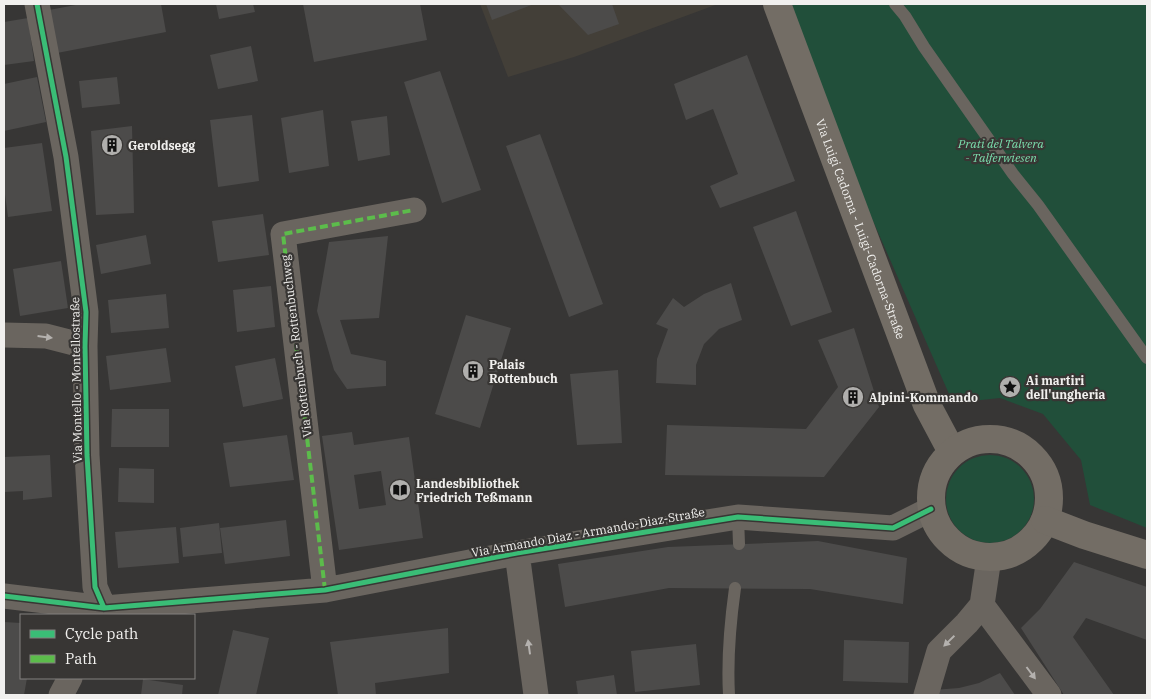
<svg xmlns="http://www.w3.org/2000/svg" width="1151" height="699" viewBox="0 0 1151 699" font-family="'IBM Plex Serif',serif">
<style>
.built{fill:#433f38}
.green{fill:#214f3a}
.building{fill:#4c4b4a;fill-rule:evenodd}
.lines{fill:none;stroke-linecap:round;stroke-linejoin:round}
.lane{stroke:#6a655f;stroke-width:12}
.street{stroke:#6a655f;stroke-width:25}
.primary{stroke:#736d65;stroke-width:28}
.quiet{stroke:#5cbc4b;stroke-width:4;stroke-dasharray:8 4;stroke-linecap:butt}
.cycleway-casing{stroke:#383634;stroke-width:8}
.cycleway{stroke:#3abd76;stroke-width:5}
.oneway{fill:#b4b1ae}
.labels{text-anchor:middle;dominant-baseline:central;stroke-width:4.5;stroke-linejoin:round;paint-order:stroke}
.park-label{font-size:12px;font-style:italic;fill:#7bdead;stroke:#383634}
.poi-label{font-size:12px;font-weight:bold;fill:#f1f0ee;stroke:#383634;text-anchor:start}
.street-label{font-size:12px;fill:#f1f0ee;stroke:#383634}
</style>
<rect width="100%" height="100%" fill="#373635"/>
<!-- built -->
<path class="built" d="M 480,4 L 718,4 L 574,57 L 508,77 Z"/>
<!-- green -->
<path class="green" d="M 783,4 L 1147,4 L 1147,528 L 1090,505 L 1081,460 L 1043,414 L 1000,398 L 953,403 L 823,107 Z
M946 499a44 44 0 1 1 88 0a44 44 0 1 1-88 0Z"/>
<!-- building -->
<path class="building" d="M 81,4 L 161,4 L 166,32 L 57,53 L 49,10 Z
M 216,4 L 253,4 L 255,12 L 219,19 Z
M 303,4 L 420,4 L 427,40 L 314,62 Z
M 486,4 L 534,4 L 492,20 Z
M 558,4 L 612,4 L 619,24 L 588,35 Z
M 28,18 L 34,61 L 4,65 L 4,22 Z
M 251,46 L 258,81 L 218,89 L 210,55 Z
M 747,55 L 795,181 L 720,208 L 710,186 L 738,174 L 713,109 L 686,120 L 674,84 Z
M 440,71 L 481,190 L 442,203 L 404,82 Z
M 37,77 L 46,122 L 4,131 L 4,84 Z
M 117,77 L 120,104 L 82,108 L 79,81 Z
M 323,110 L 329,166 L 289,173 L 281,118 Z
M 252,115 L 259,181 L 218,187 L 210,120 Z
M 387,116 L 390,155 L 358,161 L 351,121 Z
M 132,126 L 134,213 L 96,215 L 91,131 Z
M 540,134 L 603,304 L 569,317 L 506,146 Z
M 42,143 L 52,211 L 8,217 L 4,187 L 4,148 Z
M 796,211 L 832,312 L 791,326 L 753,227 Z
M 263,214 L 269,255 L 218,262 L 212,221 Z
M 146,235 L 151,264 L 101,274 L 96,245 Z
M 388,236 L 379,318 L 340,320 L 351,354 L 386,361 L 386,386 L 347,389 L 334,370 L 317,311 L 329,242 Z
M 61,261 L 68,308 L 20,316 L 13,269 Z
M 731,283 L 742,320 L 719,329 L 704,344 L 696,365 L 696,385 L 656,383 L 657,359 L 668,329 L 656,324 L 673,298 L 684,307 L 704,294 Z
M 271,286 L 275,327 L 237,332 L 233,290 Z
M 166,294 L 169,328 L 111,333 L 108,300 Z
M 466,315 L 511,328 L 480,428 L 435,414 Z
M 854,328 L 879,407 L 824,477 L 665,475 L 667,425 L 806,429 L 838,387 L 818,340 Z
M 166,348 L 171,382 L 110,390 L 106,356 Z
M 275,358 L 283,399 L 243,407 L 235,366 Z
M 618,370 L 622,443 L 577,445 L 570,374 Z
M 112,409 L 169,409 L 169,447 L 111,447 Z
M 352,432 L 354,445 L 409,437 L 423,538 L 339,550 L 322,436 ZM 381,471 L 386,505 L 359,509 L 354,475 Z
M 287,435 L 294,480 L 230,487 L 223,443 Z
M 50,455 L 52,497 L 23,500 L 23,491 L 4,492 L 4,457 Z
M 119,468 L 154,469 L 154,503 L 118,502 Z
M 286,520 L 290,556 L 225,564 L 220,528 Z
M 219,523 L 222,553 L 183,557 L 180,528 Z
M 176,527 L 179,563 L 118,568 L 115,532 Z
M 818,541 L 907,558 L 903,604 L 810,589 L 669,588 L 565,607 L 558,564 L 668,547 Z
M 1074,562 L 1147,587 L 1147,640 L 1086,618 L 1073,637 L 1114,695 L 1064,695 L 1021,628 L 1040,609 Z
M 4,622 L 21,623 L 21,678 L 27,678 L 24,695 L 4,695 Z
M 448,628 L 449,673 L 375,683 L 376,695 L 338,695 L 330,642 Z
M 233,630 L 269,638 L 256,695 L 218,695 Z
M 844,640 L 909,642 L 908,683 L 843,681 Z
M 696,644 L 700,685 L 635,692 L 631,651 Z
M 1000,673 L 1015,695 L 933,695 L 933,690 L 959,688 L 979,683 Z
M 614,675 L 617,695 L 578,695 L 576,681 Z
M 143,679 L 183,685 L 182,695 L 141,695 Z"/>
<g class="lines">
<!-- lane -->
<path class="lane" d="M 895,4 L 905,16 L 924,47 L 1013,174 L 1038,205 L 1147,358
M 738,517 L 739,544
M 729,695 C 727,659 730,624 735,588"/>
<!-- street -->
<path class="street" d="M 37,4 L 66,157 L 86,312 L 85,346 L 87,455 L 95,587 L 104,608
M 4,335 L 46,336 L 85,346
M 517,553 L 536,695
M 325,590 L 283,234 L 414,210
M 4,596 L 104,608 L 325,590 L 517,553 L 738,517 L 893,528 L 931,509
M 982,605 L 1049,695
M 61,695 L 70,678
M 926,695 L 939,651 L 967,623 L 982,605 L 989,558"/>
<!-- primary -->
<g class="primary">
<path id="s1" d="M 777,4 L 927,405 L 952,452"/>
<circle cx="990" cy="498" r="59"/>
<path d="M 1045,520 L 1084,535 L 1147,555"/>
</g>
<!-- quiet -->
<path class="quiet" d="M 325,590 L 283,234 L 414,210"/>
<!-- cycleway casing -->
<g class="cycleway-casing">
<path id="cycleway" d="M 37,4 L 66,157 L 86,312 L 85,346 L 87,455 L 95,587 L 104,608
M 4,596 L 104,608 L 325,590 L 517,553 L 738,517 L 893,528 L 931,509"/>
</g>
<!-- cycleway -->
<use href="#cycleway" class="cycleway"/>
</g>
<!-- one-way arrows -->
<defs><path id="oneway-solid" d="M-6-.8H1V-3.2L6.5 0L1 3.2V.8H-6Z" transform="scale(1.25)"/></defs>
<g class="oneway">
<use href="#oneway-solid" transform="translate(45 337) rotate(7)"/>
<use href="#oneway-solid" transform="translate(949 641) rotate(136)"/>
<use href="#oneway-solid" transform="translate(529 647) rotate(-98)"/>
<use href="#oneway-solid" transform="translate(1031 673) rotate(53)"/>
</g>
<!-- icons -->
<defs>
<g id="building-disc" transform="scale(1.125)"><circle r="9.5" fill="#b0afad" stroke="#383634"/><path d="M-4-6H4V6H1V3H-1V6H-4ZM-2.5-4.3h1.7v1.8h-1.7ZM.8-4.3h1.7v1.8H.8ZM-2.5-1h1.7V.8h-1.7ZM.8-1h1.7V.8H.8Z" fill="#111"/></g>
<g id="sight-disc" transform="scale(1.125)"><circle r="9.5" fill="#b0afad" stroke="#383634"/><path d="M0-6L1.8-2.2L6-1.7L2.9 1.2L3.7 5.4L0 3.3L-3.7 5.4L-2.9 1.2L-6-1.7L-1.8-2.2Z" fill="#111"/></g>
<g id="library-disc" transform="scale(1.125)"><circle r="9.5" fill="#b0afad" stroke="#383634"/><path d="M-6-4Q-3-5.5-.7-3.5V5Q-3 3-6 4ZM6-4Q3-5.5 .7-3.5V5Q3 3 6 4Z" fill="#111"/></g>
</defs>
<g fill-rule="evenodd">
<use href="#building-disc" x="112" y="145"/>
<use href="#building-disc" x="473" y="371"/>
<use href="#sight-disc" x="1010" y="387"/>
<use href="#building-disc" x="853" y="397"/>
<use href="#library-disc" x="400" y="490"/>
</g>
<g class="labels">
<!-- park labels -->
<g class="park-label">
<text x="1001" y="143">Prati del Talvera<tspan x="1001" dy="14">- Talferwiesen</tspan></text>
</g>
<!-- poi labels -->
<g class="poi-label">
<text x="128" y="145">Geroldsegg</text>
<text x="489" y="364">Palais<tspan x="489" dy="14">Rottenbuch</tspan></text>
<text x="1026" y="380">Ai martiri<tspan x="1026" dy="14">dell'ungheria</tspan></text>
<text x="869" y="397">Alpini-Kommando</text>
<text x="416" y="483">Landesbibliothek<tspan x="416" dy="14">Friedrich Teßmann</tspan></text>
</g>
<!-- street labels -->
<g class="street-label">
<text stroke="none"><textPath href="#s1" startOffset="240">Via Luigi Cadorna - Luigi-Cadorna-Straße</textPath></text>
<text transform="translate(296 346) rotate(-97)">Via Rottenbuch - Rottenbuchweg</text>
<text transform="translate(76 380) rotate(-91)">Via Montello - Montellostraße</text>
<text transform="translate(588 532) rotate(-10)">Via Armando Diaz - Armando-Diaz-Straße</text>
</g>
</g>
<!-- border -->
<rect width="1151" height="699" fill="none" stroke="#f1f0ee" stroke-width="10"/>
<!-- legend -->
<rect x="20" y="614" width="175" height="65" fill="#383634" stroke="#82807e"/>
<rect x="30" y="630" width="25" height="8" fill="#3abd76" stroke="#82807e"/>
<text x="65" y="639" font-size="15" fill="#f1f0ee">Cycle path</text>
<rect x="30" y="655" width="25" height="8" fill="#5cbc4b" stroke="#82807e"/>
<text x="65" y="664" font-size="15" fill="#f1f0ee">Path</text>
</svg>
